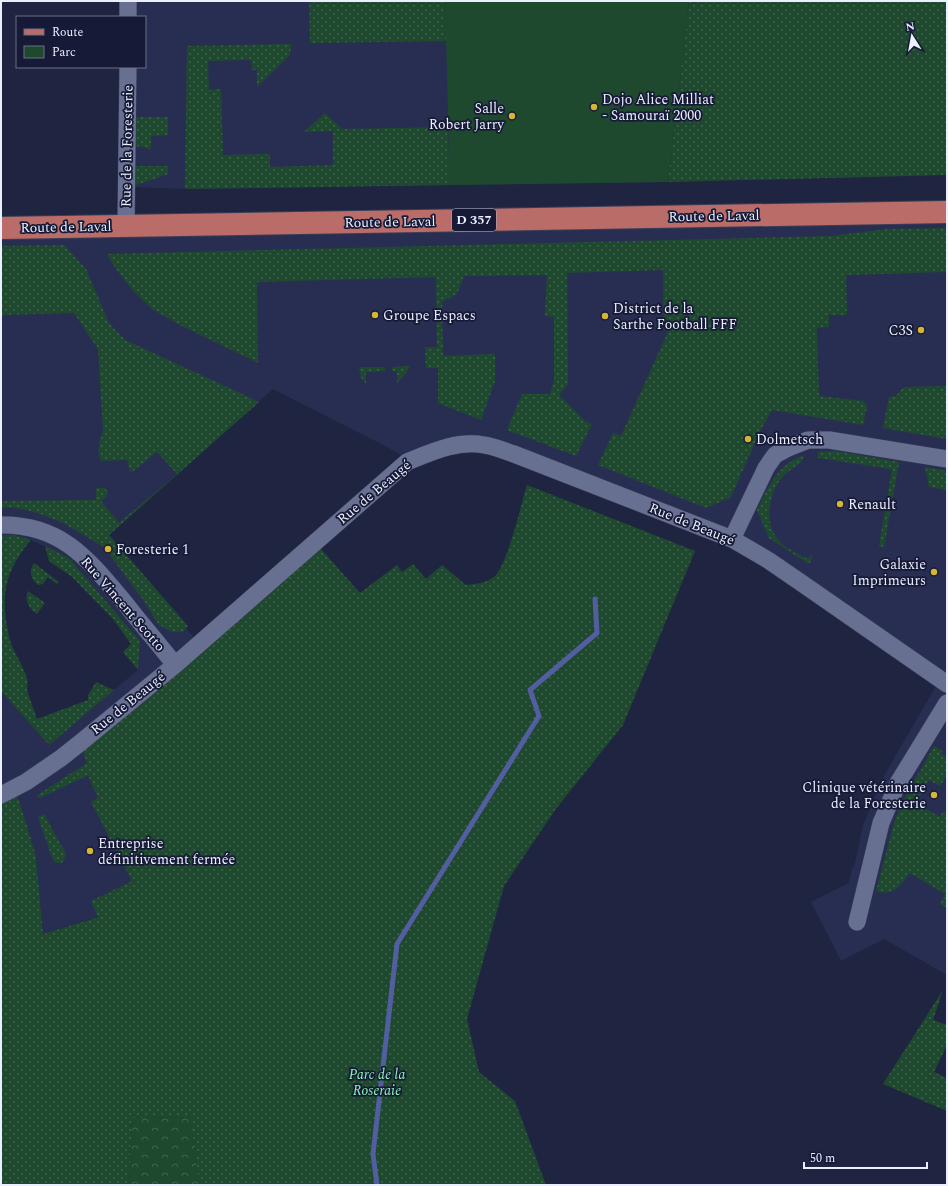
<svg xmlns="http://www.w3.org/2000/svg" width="948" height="1186" viewBox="0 0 948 1186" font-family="Spectral,serif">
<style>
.built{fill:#282e51}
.green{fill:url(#green-dots)}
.forest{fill:url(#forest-crowns)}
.pitch{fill:#1f492f}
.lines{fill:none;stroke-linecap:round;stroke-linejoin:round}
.stream{stroke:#525ea0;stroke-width:5}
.minor-casing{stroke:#3b3e57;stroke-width:18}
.major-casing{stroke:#3b3e57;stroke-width:24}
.minor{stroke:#687092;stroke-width:17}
.major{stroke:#ba6d68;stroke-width:22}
.poi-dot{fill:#d5b534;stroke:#161a36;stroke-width:1.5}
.labels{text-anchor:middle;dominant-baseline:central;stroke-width:3.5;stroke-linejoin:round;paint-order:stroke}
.shield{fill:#161a36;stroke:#abafc3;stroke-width:1}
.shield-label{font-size:13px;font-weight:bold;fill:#ebefff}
.poi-label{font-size:14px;fill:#ebefff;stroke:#161a36;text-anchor:start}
.street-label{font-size:14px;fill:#ebefff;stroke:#161a36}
.park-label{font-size:14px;font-style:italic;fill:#8cf5b1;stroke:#161a36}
</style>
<defs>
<pattern id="green-dots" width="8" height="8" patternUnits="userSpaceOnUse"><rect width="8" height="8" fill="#1f492f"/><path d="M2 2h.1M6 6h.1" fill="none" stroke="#40644e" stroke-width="1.8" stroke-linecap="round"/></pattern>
<pattern id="forest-crowns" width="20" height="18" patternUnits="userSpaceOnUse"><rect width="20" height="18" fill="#1f492f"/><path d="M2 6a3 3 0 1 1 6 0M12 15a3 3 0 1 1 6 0" fill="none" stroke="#40644e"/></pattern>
</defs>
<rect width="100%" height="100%" fill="#1f2441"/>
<!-- built -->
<path class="built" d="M 133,1 L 689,1 L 668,182 L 185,189 L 131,187 L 133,67 L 145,67 L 145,17 L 133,17 Z
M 947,212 L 947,975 L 884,939 L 841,961 L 811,902 L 849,883 L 852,868 L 854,868 L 863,825 L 885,774 L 940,679 L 768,560 L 493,447 L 407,462 L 401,455 L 387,447 L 273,389 L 109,534 L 199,644 L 155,898 L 43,934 L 36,856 L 20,803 L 13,789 L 1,795 L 1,691 L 49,744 L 138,670 L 140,641 L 69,558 L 31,540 L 15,535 L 1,535 L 1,228 Z"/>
<!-- green -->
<path class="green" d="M 309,1 L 445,1 L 446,41 L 310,43 Z
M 689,1 L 947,1 L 947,175 L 668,182 Z
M 291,44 L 290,55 L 257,87 L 257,70 L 252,70 L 251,60 L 208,61 L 209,90 L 221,89 L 223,155 L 270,154 L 270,167 L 333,165 L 333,131 L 304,132 L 325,113 L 342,129 L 448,127 L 450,185 L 185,189 L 187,46 Z
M 132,117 L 168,117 L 168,135 L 151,136 L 151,149 L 147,149 L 146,147 L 132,146 Z
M 131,166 L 168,166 L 168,174 L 131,187 Z
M 947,228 L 947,272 L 846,275 L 847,315 L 829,315 L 829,327 L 817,328 L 819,396 L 864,401 L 867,406 L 863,425 L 772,410 L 760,431 L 731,497 L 706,508 L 598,465 L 613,433 L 621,436 L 668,332 L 663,312 L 663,270 L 567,273 L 568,384 L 559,395 L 586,422 L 592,424 L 576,456 L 507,430 L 522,394 L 550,394 L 554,381 L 554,317 L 545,316 L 547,275 L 464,276 L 457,294 L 442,302 L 443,356 L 495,354 L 495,381 L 481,420 L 438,403 L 438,368 L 426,368 L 425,347 L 437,347 L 436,277 L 257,282 L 258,363 L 178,324 L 152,309 L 134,292 L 116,269 L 107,254 L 831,236 L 887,229 Z
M 64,245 L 86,269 L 109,323 L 125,340 L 259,402 L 109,535 L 188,626 L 182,632 L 171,632 L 158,624 L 144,601 L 109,554 L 113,551 L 108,544 L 103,547 C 73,527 38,507 1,507 L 1,501 L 96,500 L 96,488 L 105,488 L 108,492 L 107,496 L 101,501 L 119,523 L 177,474 L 157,452 L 132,472 L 130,471 L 127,460 L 101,461 C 96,450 100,441 103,430 L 98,349 L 74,313 L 1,315 L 1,246 Z
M 410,366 L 406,373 L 397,383 L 397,371 L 392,371 L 392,367 Z
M 359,367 L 385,367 L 385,371 L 366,372 L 366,384 L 361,378 Z
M 947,386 L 947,439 L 883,428 L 889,397 L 896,396 L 904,387 Z
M 835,451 L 899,462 L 884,547 L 879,546 L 892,469 L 818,458 L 818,452 Z
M 804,455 C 801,466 793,467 785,474 C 768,491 762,525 781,543 C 788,550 799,554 808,559 L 812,553 L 812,559 L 809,564 L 769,538 L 757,510 C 768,487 778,464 804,455 Z
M 925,467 L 947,471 L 947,490 L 929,487 Z
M 527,485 L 695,551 L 623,725 L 555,810 L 504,886 L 467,1019 L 479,1072 L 515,1101 L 546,1185 L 199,1185 L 190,1117 L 132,1118 L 129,1185 L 1,1185 L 1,795 L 13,789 L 20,803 L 36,856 L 43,934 L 98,917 L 91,901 L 132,881 L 91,802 L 98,798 L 88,775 L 40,798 L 36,796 L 87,763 L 80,743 L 315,542 L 360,593 L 397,565 L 402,572 L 413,564 L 426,579 L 442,565 L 466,585 C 476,584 487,583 495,576 C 508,562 521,505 527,485 Z
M 1,535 L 15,535 L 31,540 C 2,574 0,601 11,644 C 16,655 23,666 27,678 C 28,682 27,686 27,690 C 30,700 34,710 37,719 L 88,700 L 88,695 L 96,682 L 114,690 L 49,745 L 1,691 Z
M 45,546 L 69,558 L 140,641 L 138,670 L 123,652 L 131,644 L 113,619 L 72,577 L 49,561 Z
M 34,563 L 59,582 L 57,584 L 48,577 L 43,584 L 38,585 C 31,579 28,572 34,563 Z
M 28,591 L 45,603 L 37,614 C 29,608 24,601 28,591 Z
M 934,746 L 943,751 L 941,754 L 947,757 L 947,775 L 940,786 L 929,780 L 916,803 L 940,817 L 943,811 L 947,814 L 947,908 L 940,904 L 945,894 L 910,873 C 901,885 893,897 876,891 L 894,823 L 902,803 Z
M 44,814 L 66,854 L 63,862 C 59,864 56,863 53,860 L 38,817 Z
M 943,990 L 933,1020 L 947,1025 L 946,1033 L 947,1034 L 947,1045 L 934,1072 L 947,1078 L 947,1111 L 883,1084 Z"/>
<!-- forest -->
<path class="forest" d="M 191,1117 L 199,1185 L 129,1185 L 132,1118 Z"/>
<!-- pitch -->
<path class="pitch" d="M 445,1 L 689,1 L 668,182 L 450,185 Z"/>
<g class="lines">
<!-- stream -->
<path class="stream" d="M 377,1185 L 373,1154 L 397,944 L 539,716 L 530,690 L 597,633 L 595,599"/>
<!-- minor casing -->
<g class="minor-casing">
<path id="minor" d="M 128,17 L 128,1
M 126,226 L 128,67
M 1,525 C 62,524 89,560 125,603 C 141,624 159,644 175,665
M 732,539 L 766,468 L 775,455 L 788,448 L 808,440 L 829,440 L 947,459
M 1,795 L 26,782 L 61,758 L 80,743 L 175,665 L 407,462 C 432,452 457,440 484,445 C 494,446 504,451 514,454 L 732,539 L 768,560 L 803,584 L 947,684
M 857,922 L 881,823 L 898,783 L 947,703"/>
</g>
<!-- major casing -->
<g class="major-casing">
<path id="major" d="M 1,228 L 947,212"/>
</g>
<!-- minor -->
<use href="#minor" class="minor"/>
<!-- major -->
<use href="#major" class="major"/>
</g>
<!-- markers -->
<g class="poi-dot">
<circle cx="594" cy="107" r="4"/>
<circle cx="512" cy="116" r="4"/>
<circle cx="375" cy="315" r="4"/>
<circle cx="605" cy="316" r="4"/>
<circle cx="921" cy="330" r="4"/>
<circle cx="748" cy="439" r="4"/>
<circle cx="840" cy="504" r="4"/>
<circle cx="108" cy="549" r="4"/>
<circle cx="934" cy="572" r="4"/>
<circle cx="934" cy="795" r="4"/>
<circle cx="90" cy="851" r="4"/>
</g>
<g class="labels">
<!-- shield labels -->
<rect class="shield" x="452" y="209" width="44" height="22" rx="3"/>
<g class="shield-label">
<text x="474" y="220">D 357</text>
</g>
<!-- poi labels -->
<g class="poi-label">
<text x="602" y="99">Dojo Alice Milliat<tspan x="602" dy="16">- Samouraï 2000</tspan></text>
<text x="504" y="108" text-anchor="end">Salle<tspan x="504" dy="16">Robert Jarry</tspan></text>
<text x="613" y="308">District de la<tspan x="613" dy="16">Sarthe Football FFF</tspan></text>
<text x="383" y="315">Groupe Espacs</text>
<text x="913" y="330" text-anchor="end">C3S</text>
<text x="756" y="439">Dolmetsch</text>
<text x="848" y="504">Renault</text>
<text x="116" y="549">Foresterie 1</text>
<text x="926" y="564" text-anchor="end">Galaxie<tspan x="926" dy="16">Imprimeurs</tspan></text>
<text x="926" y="787" text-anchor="end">Clinique vétérinaire<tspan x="926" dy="16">de la Foresterie</tspan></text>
<text x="98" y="843">Entreprise<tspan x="98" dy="16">définitivement fermée</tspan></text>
</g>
<!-- street labels -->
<g class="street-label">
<text transform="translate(127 146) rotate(-89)">Rue de la Foresterie</text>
<text transform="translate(714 216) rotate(-1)">Route de Laval</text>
<text transform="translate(390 222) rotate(-1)">Route de Laval</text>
<text transform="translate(66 227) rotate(-1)">Route de Laval</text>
<text transform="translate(374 492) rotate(-40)">Rue de Beaugé</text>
<text transform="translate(692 524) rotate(22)">Rue de Beaugé</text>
<text transform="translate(123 604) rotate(49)">Rue Vincent Scotto</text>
<text transform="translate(128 703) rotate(-39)">Rue de Beaugé</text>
</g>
<!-- park labels -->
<g class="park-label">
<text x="377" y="1074">Parc de la<tspan x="377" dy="16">Roseraie</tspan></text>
</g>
</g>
<!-- border -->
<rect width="948" height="1186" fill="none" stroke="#ebefff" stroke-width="4"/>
<!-- legend -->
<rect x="16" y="16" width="130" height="52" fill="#161a36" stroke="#6b6f86"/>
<rect x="24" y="29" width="20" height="6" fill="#ba6d68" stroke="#6b6f86"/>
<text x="52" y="36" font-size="12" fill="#ebefff">Route</text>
<rect x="24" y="46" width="20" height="12" fill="#1f492f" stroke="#6b6f86"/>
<text x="52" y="56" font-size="12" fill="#ebefff">Parc</text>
<!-- north arrow -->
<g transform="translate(912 36) rotate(349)" stroke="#161a36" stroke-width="3" paint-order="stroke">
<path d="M0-3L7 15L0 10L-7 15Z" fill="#ebefff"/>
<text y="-6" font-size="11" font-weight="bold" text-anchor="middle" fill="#ebefff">N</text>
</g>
<!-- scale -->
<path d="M804 1162v6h123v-6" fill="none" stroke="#ebefff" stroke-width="2"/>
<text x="810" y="1162" font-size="12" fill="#ebefff" stroke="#161a36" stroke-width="3" paint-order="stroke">50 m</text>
</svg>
